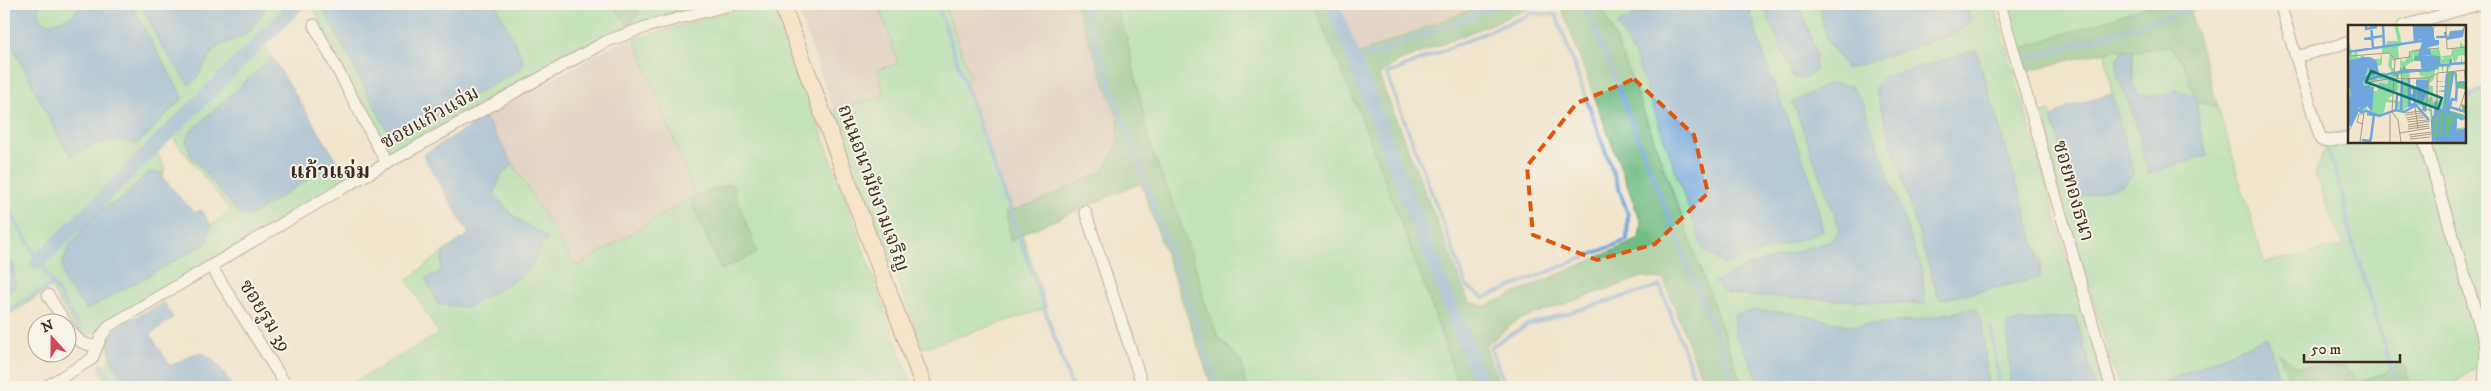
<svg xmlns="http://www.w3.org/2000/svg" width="2491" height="391" viewBox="0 0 2491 391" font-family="'IM FELL DW Pica','Noto Serif Thai',serif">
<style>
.industrial{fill:#d1bfbd}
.green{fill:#8bdea0;stroke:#63845f;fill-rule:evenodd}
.forest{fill:#70bd86;stroke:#567452}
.water{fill:#6fa6dd;stroke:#55687e}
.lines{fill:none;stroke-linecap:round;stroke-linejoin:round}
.stream{stroke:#6fa6dd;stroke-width:4}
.canal{stroke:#6fa6dd;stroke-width:14}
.street-casing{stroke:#7b6c5b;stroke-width:13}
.secondary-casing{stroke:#7b6c5b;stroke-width:18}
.street{stroke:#fff;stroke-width:11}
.secondary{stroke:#fee5c5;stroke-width:16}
.marked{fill:none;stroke:#df570d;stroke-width:4;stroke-dasharray:10 6;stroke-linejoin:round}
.labels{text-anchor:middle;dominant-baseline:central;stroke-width:4;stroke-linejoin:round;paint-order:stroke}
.street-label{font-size:20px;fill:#3b2a1e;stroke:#f7f3e8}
.neighbourhood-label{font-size:21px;font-weight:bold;fill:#3b2a1e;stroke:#f7f3e8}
.inset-river{fill:none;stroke:#6fa6dd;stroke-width:2.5}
.inset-road{fill:none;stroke:#a89b87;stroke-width:1}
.view{fill:#0f766e;fill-opacity:0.15;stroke:#0f766e;stroke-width:2.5}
.inset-edge{fill:none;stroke:#3b2a1e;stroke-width:2.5}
</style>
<rect width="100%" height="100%" fill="#f7f3e8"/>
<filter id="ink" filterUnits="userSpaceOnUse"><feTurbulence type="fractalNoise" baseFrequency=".02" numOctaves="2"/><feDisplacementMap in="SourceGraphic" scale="10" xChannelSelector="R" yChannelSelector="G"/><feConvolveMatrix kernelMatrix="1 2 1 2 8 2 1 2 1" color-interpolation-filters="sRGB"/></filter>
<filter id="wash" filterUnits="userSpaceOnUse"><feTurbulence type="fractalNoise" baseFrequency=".0096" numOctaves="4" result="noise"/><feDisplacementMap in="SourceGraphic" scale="20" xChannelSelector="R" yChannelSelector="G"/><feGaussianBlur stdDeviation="1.12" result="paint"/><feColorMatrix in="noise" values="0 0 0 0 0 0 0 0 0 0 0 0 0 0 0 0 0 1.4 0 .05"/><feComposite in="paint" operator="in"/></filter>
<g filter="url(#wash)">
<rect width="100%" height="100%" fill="#f1e6cd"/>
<!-- industrial -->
<path class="industrial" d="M 796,4 L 879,4 L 898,64 L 884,95 L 834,111 Z
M 944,4 L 1075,4 L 1119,121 L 1116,148 L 1103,171 L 1037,202 L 1012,210 L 963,81 L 971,77 Z
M 1335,4 L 1485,4 L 1356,55 Z
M 635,39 L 695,195 L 576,267 L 485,117 L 615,44 Z"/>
<!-- green -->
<path class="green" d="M 41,4 L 80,4 L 74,16 L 51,23 L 41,21 L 37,10 Z
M 130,4 L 141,4 L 161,45 L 197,78 L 214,49 L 248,33 L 268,4 L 279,4 L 282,10 L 288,9 L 260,37 L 272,57 L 189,133 L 191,155 L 239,214 L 250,215 L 337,161 L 348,178 L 90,334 L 80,337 L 51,288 L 4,318 L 4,295 L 15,288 L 14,266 L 5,255 L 4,246 L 4,29 L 61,141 L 71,155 C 98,142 107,137 138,143 L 183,98 ZM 166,129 L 231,211 L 211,225 L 207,243 L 86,310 L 100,210 L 124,197 L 147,173 L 163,173 L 165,168 L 152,143 Z
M 311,4 L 611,4 L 629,26 L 638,13 L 635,4 L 709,4 L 629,26 L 560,60 L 390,153 Z
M 756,4 L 776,4 L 912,387 L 356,387 L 354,382 L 439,334 L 407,280 L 443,252 L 441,271 L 547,238 L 512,215 L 494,194 L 501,175 L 513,164 L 576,267 L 690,198 L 721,270 L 732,184 L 695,195 L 635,39 Z
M 879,4 L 944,4 L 971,77 L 963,82 L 1012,210 L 1005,213 L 1011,241 L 1022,234 L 1047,308 L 923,348 L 834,111 L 884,95 L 878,69 L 898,64 Z
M 1114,4 L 1313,4 L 1360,114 L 1427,292 L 1459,387 L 1246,387 L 1241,361 L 1218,337 L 1204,300 L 1196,268 L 1174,205 L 1152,152 L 1125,32 Z
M 1599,4 L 1603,10 L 1619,4 L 1668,4 L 1631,17 L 1618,25 L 1634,54 L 1769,71 L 1747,4 L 1763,4 L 1793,76 L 1816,54 L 1800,4 L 1819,4 L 1827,40 L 1971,20 L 1966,4 L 1994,4 L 2105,387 L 2095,387 L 2076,316 L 2008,323 L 2011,387 L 1988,387 L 1982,323 L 1975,308 L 1918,320 L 1853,326 L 1791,313 L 1754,310 L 1761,387 L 1743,387 L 1631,77 L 1607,18 ZM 1976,50 L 2040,261 L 2040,278 L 1939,300 L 1875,88 ZM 1793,102 L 1863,103 L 1922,271 L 1925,304 L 1752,296 L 1725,293 L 1715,283 L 1746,267 L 1831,241 L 1841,230 Z
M 2006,4 L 2155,4 L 2019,49 Z
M 2170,47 L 2183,62 L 2195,95 L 2176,90 L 2167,97 L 2139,95 L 2133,82 L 2133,51 Z
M 2117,49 L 2125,50 L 2117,59 L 2118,77 L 2136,122 L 2207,155 L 2199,126 L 2197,102 L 2218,107 L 2264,263 L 2343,246 L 2315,174 L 2330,135 L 2350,130 L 2350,141 L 2465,141 L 2465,98 L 2487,92 L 2487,361 L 2448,387 L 2410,387 L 2406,368 L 2400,364 L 2385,373 L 2359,382 L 2345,367 L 2297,367 L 2280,355 L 2292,387 L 2281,387 L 2267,337 L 2153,387 L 2119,387 L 2037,115 L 2050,111 L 2066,165 L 2112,94 L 2105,52 Z
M 111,359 L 128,387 L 108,387 L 99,370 Z"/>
<!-- forest -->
<path class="forest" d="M 279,4 L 303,4 L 299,7 L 282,10 Z
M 611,4 L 635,4 L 639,13 L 629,26 Z
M 1075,4 L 1114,4 L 1125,32 L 1152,152 L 1174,205 L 1196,268 L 1204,300 L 1218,337 L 1241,361 L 1246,387 L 1212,387 L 1141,183 L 1022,234 L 1011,242 L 1005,213 L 1037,202 L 1103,171 L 1116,148 L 1119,121 Z
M 1313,4 L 1335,4 L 1356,55 L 1485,4 L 1540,4 L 1394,64 L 1379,76 L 1469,302 L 1486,306 L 1639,239 L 1641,223 L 1561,7 L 1551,4 L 1599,4 L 1607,18 L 1631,77 L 1743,387 L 1705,387 L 1664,280 L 1643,277 L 1518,320 L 1485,346 L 1501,387 L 1459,387 L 1427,292 L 1360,114 Z
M 2155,4 L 2188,4 L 2218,107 L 2197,102 L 2183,62 L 2170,47 L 2133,51 L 2117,49 L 2026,71 L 2019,49 Z
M 732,184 L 757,253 L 721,270 L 690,198 Z
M 2279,353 L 2298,367 L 2345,367 L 2359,382 L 2385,373 L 2400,364 L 2406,367 L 2410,387 L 2292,387 Z"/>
<!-- water -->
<path class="water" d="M 4,4 L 41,4 L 37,10 L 41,21 L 51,23 L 73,16 L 80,4 L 130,4 L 183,97 L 138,144 C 107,137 98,142 71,156 L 61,141 L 4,29 Z
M 141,4 L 268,4 L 248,33 L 214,49 L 197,78 L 189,85 L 161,45 Z
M 327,4 L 496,4 L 523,60 L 522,68 L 399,137 L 388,132 L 324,10 Z
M 1668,4 L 1747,4 L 1769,71 L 1814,188 L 1823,232 L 1724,264 L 1703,249 L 1634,54 L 1617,25 L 1631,17 Z
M 1763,4 L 1800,4 L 1816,54 L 1815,71 L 1802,79 L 1793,77 Z
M 1819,4 L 1966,4 L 1971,20 L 1959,32 L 1847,69 L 1827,40 Z
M 1976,50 L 2040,261 L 2040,278 L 1939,300 L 1875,88 L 1884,77 Z
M 2125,50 L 2133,51 L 2133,82 L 2139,95 L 2167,96 L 2176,90 L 2195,95 L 2199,126 L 2207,155 L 2148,174 L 2136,122 L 2118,77 L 2117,59 Z
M 272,57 L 337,161 L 250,216 L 239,214 L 191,155 L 186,141 L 189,133 Z
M 1830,83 L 1851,85 L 1863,103 L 1922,271 L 1925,304 L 1752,296 L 1725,293 L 1714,282 L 1746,267 L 1831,241 L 1840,230 L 1793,102 Z
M 2112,94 L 2134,173 L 2124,185 L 2078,198 L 2052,118 L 2067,107 Z
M 485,117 L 513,164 L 501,175 L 494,194 L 512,215 L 547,238 L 527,273 L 468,307 L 438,305 L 426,278 L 441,271 L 443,252 L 469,234 L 423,155 Z
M 147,173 L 163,173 L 163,178 L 194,213 L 201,210 L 211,225 L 207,243 L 86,310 L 64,281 L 62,264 L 70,244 L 100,210 L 124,197 Z
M 4,246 L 5,255 L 14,266 L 15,288 L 4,295 Z
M 164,302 L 173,318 L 150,334 L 170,366 C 178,363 186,357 194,354 C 212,348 225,376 233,387 L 128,387 L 111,359 L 107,340 L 118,327 Z
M 1975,308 L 1982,323 L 1988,387 L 1761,387 L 1760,381 L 1734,332 L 1734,315 L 1754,310 L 1791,313 L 1853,326 L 1918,320 Z
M 2076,316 L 2095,387 L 2011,387 L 2007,323 Z
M 2267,337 L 2281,387 L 2153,387 Z"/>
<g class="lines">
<!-- stream -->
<path class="stream" d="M 937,4 L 1072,387
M 1082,4 L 1218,387
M 1585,4 L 1736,387
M 1533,13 L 1556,15 L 1628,214 L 1627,240 L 1484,298 L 1467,287 L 1387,74 Z
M 2029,58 L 2210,4
M 1356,61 L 1502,4
M 2465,97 L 2487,90
M 2328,151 L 2345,203 L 2349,230 L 2397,387
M 4,202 L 87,341
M 4,314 L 52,284
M 1991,329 L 2000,387
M 101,365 L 115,387
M 1506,387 L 1490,347 L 1527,325 L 1660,286 L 1698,387"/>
<!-- canal -->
<path class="canal" d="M 1332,4 L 1482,387
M 38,262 L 298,4"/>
</g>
</g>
<g filter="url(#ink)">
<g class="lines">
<!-- street casing -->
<g class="street-casing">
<path id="street" d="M 2000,4 L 2111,387
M 2280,4 L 2321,140 L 2330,141 L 2350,137
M 314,25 L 387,164
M 2403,26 L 2480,4
M 2296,57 L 2350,42
M 2424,141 L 2486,346 L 2484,387
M 1085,211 L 1143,387
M 211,266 L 287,387
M 48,295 L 66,324
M 68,326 C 76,339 80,345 97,346
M 45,387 L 92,359 L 101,337 L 109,326 L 348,185 L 605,42 L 646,27 L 733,4"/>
</g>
<!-- secondary casing -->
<g class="secondary-casing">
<path id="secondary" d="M 782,4 L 924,387"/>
</g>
<!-- street -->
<use href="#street" class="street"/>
<!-- secondary -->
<use href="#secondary" class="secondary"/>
</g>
</g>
<!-- marked area -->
<path d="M0 0H2491V391H0ZM 1634,79 L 1694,135 L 1708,193 L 1655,244 L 1597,260 L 1533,235 L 1527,166 L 1577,103 Z" fill="#f1e6cd" fill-opacity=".55" fill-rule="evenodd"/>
<path class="marked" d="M 1634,79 L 1694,135 L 1708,193 L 1655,244 L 1597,260 L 1533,235 L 1527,166 L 1577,103 Z"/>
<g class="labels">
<!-- street labels -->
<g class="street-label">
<text transform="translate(430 118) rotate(-29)">ซอยแก้วแจ่ม</text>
<text transform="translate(873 188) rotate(70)">ถนนอนามัยงามเจริญ</text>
<text transform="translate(2073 191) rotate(74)">ซอยทองธนา</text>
<text transform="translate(265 316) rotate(58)">ซอยรูม 39</text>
</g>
<!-- neighbourhood labels -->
<g class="neighbourhood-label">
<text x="330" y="172">แก้วแจ่ม</text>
</g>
</g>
<!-- overview -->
<g transform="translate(2348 25)">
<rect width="118" height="118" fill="#f1e6cd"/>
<path d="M 46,0 L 50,0 L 54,20 L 50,22 L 51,34 L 44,36 L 44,43 L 47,43 L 45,58 L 50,55 L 49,66 L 45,66 L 44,71 L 39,74 L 54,77 L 52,34 L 56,37 L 64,26 L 66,36 L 57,41 L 57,45 L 62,45 L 60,82 L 54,86 L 53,78 L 51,87 L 48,78 L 38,77 L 36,87 L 31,91 L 24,88 L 23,72 L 19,73 L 19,85 L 13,87 L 9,80 L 5,81 L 0,71 L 0,66 L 10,64 L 0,63 L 4,61 L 0,59 L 0,46 L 1,53 L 5,52 L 3,44 L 0,43 L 16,40 L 0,41 L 16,37 L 0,38 L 15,33 L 0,38 L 0,13 L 5,31 L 9,25 L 10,33 L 15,30 L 18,50 L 19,43 L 23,43 L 22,34 L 32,34 L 34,28 L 34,39 L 26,44 L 27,50 L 31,49 L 27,54 L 31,55 L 10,57 L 10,61 L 22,57 L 25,61 L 24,66 L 29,66 L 31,58 L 40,59 L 40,54 L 32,54 L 31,49 L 36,47 L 40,53 L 44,48 L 40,40 L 42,28 L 34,28 L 34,22 L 38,21 L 38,16 L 39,21 L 39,16 L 50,16 ZM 112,16 L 117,23 L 117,33 L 117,30 L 110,31 L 109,38 L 109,35 L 106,38 L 104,31 L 102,46 L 102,40 L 93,39 L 93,34 L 97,34 L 94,32 L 93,34 L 78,32 L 79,41 L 75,31 L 76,41 L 75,31 L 75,40 L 73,31 L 66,32 L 64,26 L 73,23 L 74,17 L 77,17 L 84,25 L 91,23 L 93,32 L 95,31 L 103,30 L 104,24 L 112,23 ZM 79,45 L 87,45 L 86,54 L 80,60 L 85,61 L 85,69 L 80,69 L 80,74 L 84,71 L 85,78 L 97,76 L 99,61 L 102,61 L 99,81 L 96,84 L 84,82 L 83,90 L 86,89 L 83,91 L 80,81 L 74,82 L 68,79 L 68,53 L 78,52 L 72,51 L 71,46 Z" fill="#8bdea0"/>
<path d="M 82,30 L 92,31 L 93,40 L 102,40 L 103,34 L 104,38 L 113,37 L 114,30 L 114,37 L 117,37 L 101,40 L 100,47 L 106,46 L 109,48 L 109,57 L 117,56 L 116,46 L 117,45 L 117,64 L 108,63 L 106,47 L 100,84 L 103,77 L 102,82 L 115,86 L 113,79 L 117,80 L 117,88 L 102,83 L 100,85 L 117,90 L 114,93 L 108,90 L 108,104 L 117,102 L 108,106 L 108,109 L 117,107 L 118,109 L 108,114 L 116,113 L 107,115 L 106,111 L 97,111 L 85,116 L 84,94 L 90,83 L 96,84 L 97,67 L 88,66 L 98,65 L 97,62 L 89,61 L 98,61 L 97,57 L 89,57 L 90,44 L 81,47 L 54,46 L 54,54 L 52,47 L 50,54 L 45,50 L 52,45 L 52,41 L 53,45 L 57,40 L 58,44 L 74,44 L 74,36 L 66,36 L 66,32 L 73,31 L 75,41 L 83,40 ZM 95,40 L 99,41 L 98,57 L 89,56 L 91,41 L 94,42 L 95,48 Z" fill="#70bd86" fill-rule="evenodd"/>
<path d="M 66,0 L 84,0 L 85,3 L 89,0 L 86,3 L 86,15 L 91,15 L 91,20 L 77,23 L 82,24 L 83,30 L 70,31 L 74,17 L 72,14 L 67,18 ZM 117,0 L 115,12 L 99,15 L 98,8 L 100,12 L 102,6 L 114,5 ZM 0,24 L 1,35 L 22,32 L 28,35 L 31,48 L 23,51 L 20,42 L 18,50 L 4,53 L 20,50 L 20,54 L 0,58 ZM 74,31 L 87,31 L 87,35 L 92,32 L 92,39 L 75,41 ZM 68,55 L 80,55 L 80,64 L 73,64 L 79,65 L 75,78 L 79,78 L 78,87 L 74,85 L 75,80 L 69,78 ZM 15,56 L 16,61 L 22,60 L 22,64 L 23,62 L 26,62 L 24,87 L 19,81 L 13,86 L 12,83 L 8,82 L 11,86 L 3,103 L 0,107 L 3,101 L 0,100 L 0,71 L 2,73 L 3,68 L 0,59 ZM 106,90 L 106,110 L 108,106 L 117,103 L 117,111 L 96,116 L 117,112 L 117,117 L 87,117 L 86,114 L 104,111 L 101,110 L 101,100 L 104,100 Z" fill="#6fa6dd"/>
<path class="inset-river" d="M 18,0 L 18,4 L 29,2M 23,0 L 25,23M 35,0 L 36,22M 66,0 L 67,19M 88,12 L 98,12 L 97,7M 16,14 L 35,11M 0,27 L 87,14M 67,32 L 73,32 L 75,45M 103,39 L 118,38M 74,41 L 102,40 L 103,34M 0,44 L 16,41 L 15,33 L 22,34M 45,48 L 86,44 L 90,40M 21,54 L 45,48M 61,54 L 61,82M 0,58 L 21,54M 66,62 L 67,80M 61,63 L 67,63 L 67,70 L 62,71 ZM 61,72 L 67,72 L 67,79 L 62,80 ZM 6,81 L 13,87 L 19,86 L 31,91 L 48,85 L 56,87 L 68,80 L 81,95M 102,82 L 118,87M 48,85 L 49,70M 96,86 L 99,49M 99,86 L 105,47M 53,87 L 54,55M 100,87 L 104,74 L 108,75 L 109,58 L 118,57M 87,91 L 88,76M 84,94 L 91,84 L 114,94 L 118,92M 84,94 L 85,117M 96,111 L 97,87M 91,112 L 91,87M 85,114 L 118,107M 14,115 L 22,116 L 23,113 L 26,90 L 19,89M 107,115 L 108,90M 87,117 L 118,112"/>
<path class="inset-road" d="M 98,0 L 99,24 L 118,22M 0,21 L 2,31 L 41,28 L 47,34 L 44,87 L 50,95 L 53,117M 47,34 L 62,32 L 61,27 L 65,26 L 91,23M 81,53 L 78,84 L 84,86 L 83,93M 16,58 L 40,54 L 81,53 L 90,48 L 118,45M 67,82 L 70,104M 111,85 L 118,64M 57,88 L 73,86M 89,88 L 89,49M 42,89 L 42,117M 57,90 L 74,88M 58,93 L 76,90M 59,95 L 77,92M 60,97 L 79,95M 15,99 L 9,97 L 11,89 L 16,89M 60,100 L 82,96M 60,102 L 81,99M 60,104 L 81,101M 52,108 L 82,103M 61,110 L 83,107M 62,112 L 83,109M 62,114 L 82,112M 12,117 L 16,87"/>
<path class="view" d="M 23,46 L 94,73 L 90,84 L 18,57 Z"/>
<rect width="118" height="118" class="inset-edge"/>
</g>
<!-- margin -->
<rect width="2491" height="391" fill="none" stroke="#f7f3e8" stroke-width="20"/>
<!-- north arrow -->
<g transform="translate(52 338) rotate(339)"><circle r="24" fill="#f7f3e8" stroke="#aca397"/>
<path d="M0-4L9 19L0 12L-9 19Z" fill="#d1495b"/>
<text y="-8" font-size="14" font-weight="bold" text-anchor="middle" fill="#3b2a1e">N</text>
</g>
<!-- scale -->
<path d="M2304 354v8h96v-8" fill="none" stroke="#3b2a1e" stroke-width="2.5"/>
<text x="2311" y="354" font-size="15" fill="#3b2a1e" stroke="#f7f3e8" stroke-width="4" paint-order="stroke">50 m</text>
</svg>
